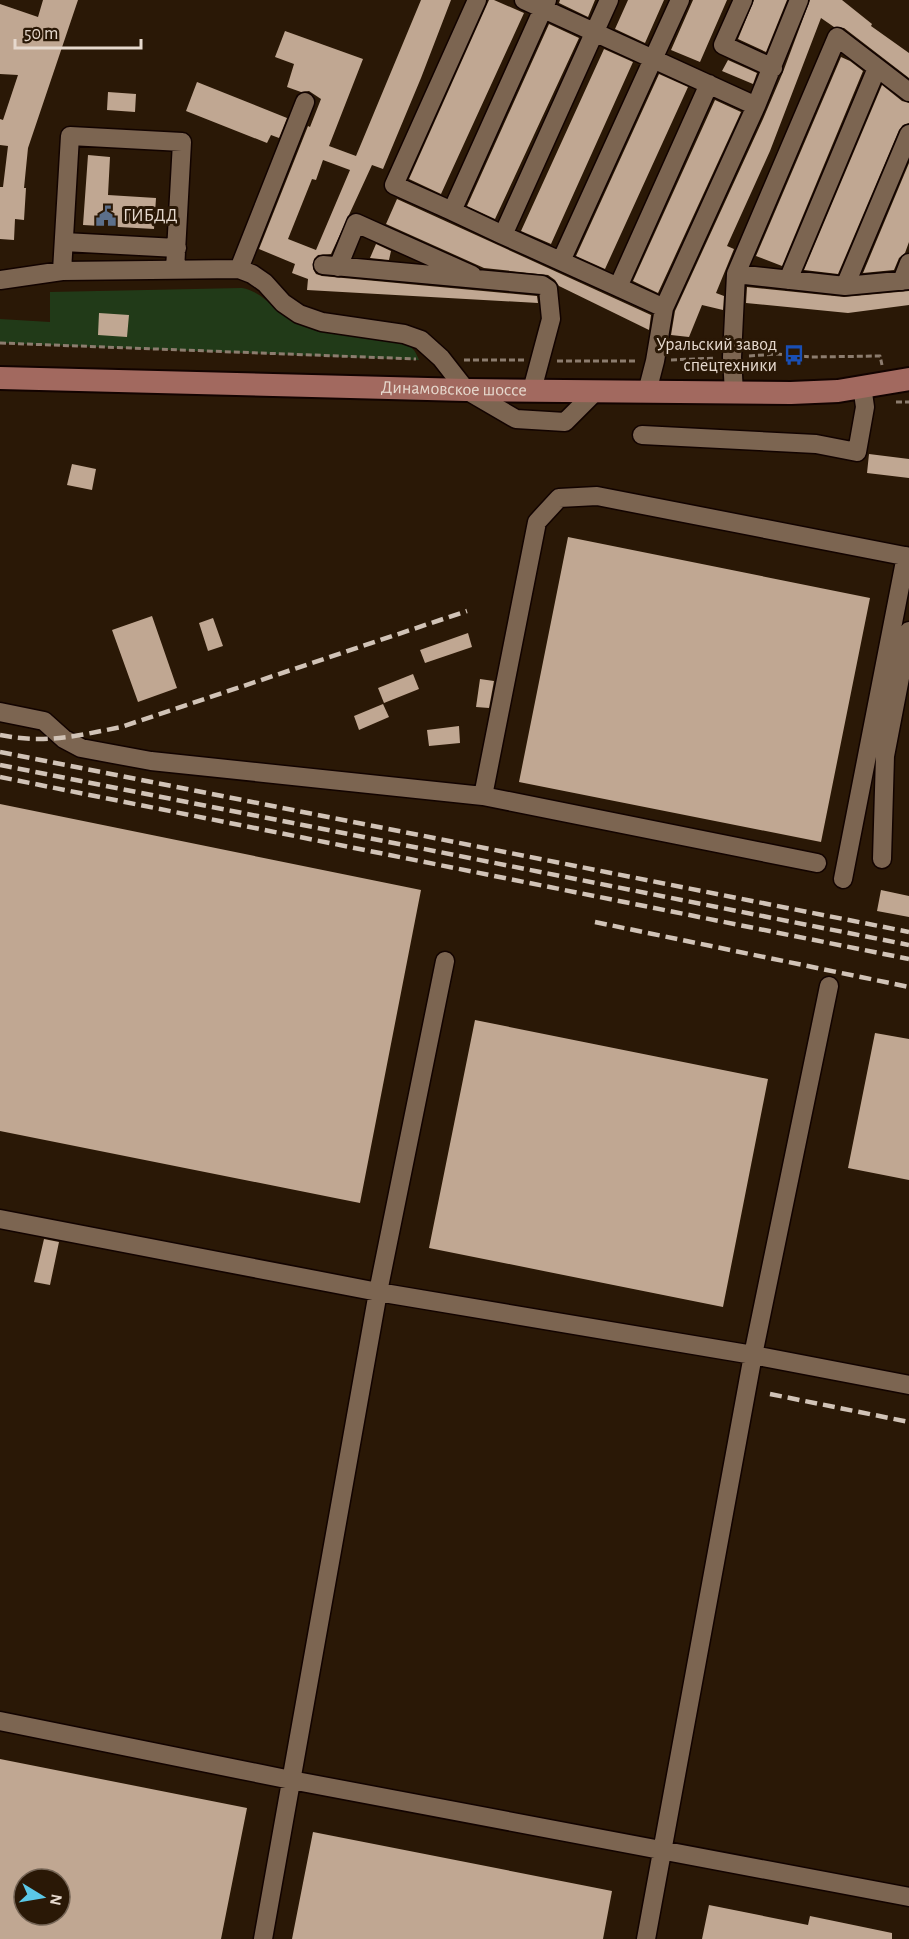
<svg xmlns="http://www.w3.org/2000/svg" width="909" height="1939" viewBox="0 0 909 1939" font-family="'Alegreya Sans',sans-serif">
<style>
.green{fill:#213a18}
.building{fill:#c0a792;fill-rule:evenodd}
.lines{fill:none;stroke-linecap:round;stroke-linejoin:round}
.minor-casing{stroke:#120300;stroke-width:21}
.major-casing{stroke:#120300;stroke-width:26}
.path{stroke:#8c7c6e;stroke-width:3;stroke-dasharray:6 3;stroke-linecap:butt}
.minor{stroke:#7c6551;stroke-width:18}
.major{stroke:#a2695f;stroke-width:22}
.rail{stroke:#d1c3b7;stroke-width:4.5;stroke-dasharray:12 6;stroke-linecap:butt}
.labels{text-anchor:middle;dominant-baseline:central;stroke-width:6;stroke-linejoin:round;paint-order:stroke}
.poi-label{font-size:18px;fill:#e6d9ce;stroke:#2a1806;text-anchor:start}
.street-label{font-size:18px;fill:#e6d9ce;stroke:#2a1806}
</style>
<rect width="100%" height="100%" fill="#2a1806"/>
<!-- green -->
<path class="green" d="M 242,288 C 265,292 276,314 297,323 C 331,337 367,335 403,343 C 412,346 415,350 419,360 L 0,343 L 0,319 L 50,322 L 50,292 Z"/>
<!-- building -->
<path class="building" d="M 43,0 L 78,0 L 28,148 L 24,188 L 26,188 L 24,220 L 15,219 L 14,240 L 0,239 L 0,187 L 3,187 L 8,146 L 0,145 L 0,119 L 3,120 L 18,75 L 0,74 L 0,4 L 38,17 Z
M 421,0 L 451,0 L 421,78 L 383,169 L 372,165 L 331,254 L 318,255 L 314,259 L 313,269 L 316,274 L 322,276 L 537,296 L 538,303 L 307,290 L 308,279 L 292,273 L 295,264 L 259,249 L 308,126 L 310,127 L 321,99 L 309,91 L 301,92 L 287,87 L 294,64 L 275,57 L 285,31 L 363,59 L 329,146 L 356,156 ZM 323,160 L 350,170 L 316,250 L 288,239 L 312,179 L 316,180 Z
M 489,0 L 494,0 L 524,13 L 441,194 L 409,179 Z
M 560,0 L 595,0 L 588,17 L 559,3 Z
M 628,0 L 664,0 L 645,43 L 615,29 Z
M 693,0 L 727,0 L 700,62 L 671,50 Z
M 754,0 L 787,0 L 766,52 L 738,39 Z
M 810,0 L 842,0 L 872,24 L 871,26 L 909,53 L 909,78 L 844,28 L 834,27 L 821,18 L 770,151 L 727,246 L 734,249 L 716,293 L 724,296 L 723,310 L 702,305 L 689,337 L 671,335 L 675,311 L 763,119 L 783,72 Z
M 549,24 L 579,38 L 495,219 L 467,206 Z
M 604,49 L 633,62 L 551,244 L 521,231 Z
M 841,57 L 850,61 L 863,71 L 782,266 L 756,256 Z
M 728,60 L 757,73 L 753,84 L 722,71 Z
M 659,74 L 688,87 L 605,269 L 576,256 Z
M 197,82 L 287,118 L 279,138 L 271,135 L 267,143 L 186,111 Z
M 882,85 L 902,101 L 909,103 L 909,123 L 903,125 L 899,130 L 838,274 L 804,270 Z
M 108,92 L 136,94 L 135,112 L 107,110 Z
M 715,100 L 741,112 L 658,293 L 633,281 Z
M 88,155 L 110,157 L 108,195 L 156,198 L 154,229 L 83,225 Z
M 909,163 L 909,242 L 905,253 L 899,258 L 894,270 L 863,273 Z
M 397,199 L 651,315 L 649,330 L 559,286 L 555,280 L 548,275 L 484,268 L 386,224 Z
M 376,244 L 391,251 L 389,260 L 370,258 Z
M 747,287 L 844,297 L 909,291 L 909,305 L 848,313 L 746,303 Z
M 99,313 L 129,315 L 127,337 L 98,335 Z
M 869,454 L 909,459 L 909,478 L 867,473 Z
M 72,464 L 96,469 L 92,490 L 67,485 Z
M 568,537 L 870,598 L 821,842 L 519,782 Z
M 152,616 L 177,688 L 138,702 L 112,630 Z
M 213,618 L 223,646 L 208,651 L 199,623 Z
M 468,633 L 472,647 L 425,663 L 420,650 Z
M 413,674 L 419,689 L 384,703 L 378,688 Z
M 480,679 L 494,681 L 489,708 L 476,707 Z
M 383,704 L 389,717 L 359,730 L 354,716 Z
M 459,726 L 460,743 L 429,746 L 427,730 Z
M 0,804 L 421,890 L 360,1203 L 0,1131 Z
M 881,890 L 909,896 L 909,917 L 877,911 Z
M 475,1020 L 768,1079 L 723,1307 L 429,1248 Z
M 875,1033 L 909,1039 L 909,1180 L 848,1168 Z
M 44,1239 L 59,1242 L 50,1285 L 34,1282 Z
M 0,1759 L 247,1808 L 221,1939 L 0,1939 ZM 24,1879 L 60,1879 L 60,1915 L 24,1915 Z
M 313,1832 L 612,1891 L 603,1939 L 292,1939 Z
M 709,1905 L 808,1925 L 810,1916 L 892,1933 L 892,1939 L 702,1939 Z"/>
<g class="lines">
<!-- minor casing -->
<g class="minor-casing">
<path id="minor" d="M 477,0 L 394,185 L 452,211 L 547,0
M 524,0 L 756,106 L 664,308 L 655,361 L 647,392
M 609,0 L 503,235 L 618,287 L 709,84
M 743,0 L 723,45 L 773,68
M 756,106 L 799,0
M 452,211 L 503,235
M 64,242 L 177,248
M 561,261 L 680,0
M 323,265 L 542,285 L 548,289 L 551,319 L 532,390
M 338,267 L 356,223 L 472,275
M 239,269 L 305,102
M 62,271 L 70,136 L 182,142 L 175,270
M 736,274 L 845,286 L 909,280
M 0,280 L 62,271 L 239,269 L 252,274 L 265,283 L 283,303 L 299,314 L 322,322 L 404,334 L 421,340 L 441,358 L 466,390 L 516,419 L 565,422 L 596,391
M 788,280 L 877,68
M 902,281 L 909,263
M 845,286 L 909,134
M 618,287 L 664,308
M 734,393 L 732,357 L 736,274 L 837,37 L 909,92
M 642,435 L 816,444 L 857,452 L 865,407 L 862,386
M 0,712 L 44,721 L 64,739 L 81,748 L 151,761 L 483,796 L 817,863
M 483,796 L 537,522 L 559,498 L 597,496 L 909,557
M 882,859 L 885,756 L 909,631
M 843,879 L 906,556
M 0,1219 L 378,1292 L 753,1355 L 909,1385
M 0,1721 L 291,1780 L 909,1897
M 263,1939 L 378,1292 L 445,961
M 646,1939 L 753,1355 L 829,986"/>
</g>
<!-- major casing -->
<g class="major-casing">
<g id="major">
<path id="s1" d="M 0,378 L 466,390 L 791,393 L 838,391 L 909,379"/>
</g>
</g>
<!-- path -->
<path class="path" d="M 0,343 L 416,359
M 749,356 L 777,354 L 811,357 L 880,356 L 882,365
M 464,360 L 524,360
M 671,360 L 716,358
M 557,361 L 638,361
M 896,402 L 909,402"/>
<!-- minor -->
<use href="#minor" class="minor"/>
<!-- major -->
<use href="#major" class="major"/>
<!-- rail -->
<path class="rail" d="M 0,735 C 46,744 76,736 121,727 L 467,611
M 0,752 L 909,932
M 0,765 L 909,945
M 0,777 L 909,959
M 595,922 L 909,987
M 770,1394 L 909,1422"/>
</g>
<!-- icons -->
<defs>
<g id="civic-bare" transform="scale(1.62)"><path d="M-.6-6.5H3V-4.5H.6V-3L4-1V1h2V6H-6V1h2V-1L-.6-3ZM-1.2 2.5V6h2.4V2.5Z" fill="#5c6f8a" stroke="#2a1806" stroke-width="2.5" paint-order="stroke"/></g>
<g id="bus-bare" transform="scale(1.62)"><path d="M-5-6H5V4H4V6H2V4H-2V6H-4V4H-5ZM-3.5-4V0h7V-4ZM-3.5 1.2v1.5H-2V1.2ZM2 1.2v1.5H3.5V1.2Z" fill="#1a4fb4" stroke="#2a1806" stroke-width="2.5" paint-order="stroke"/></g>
</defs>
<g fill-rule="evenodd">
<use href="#civic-bare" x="106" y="216"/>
<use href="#bus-bare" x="794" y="355"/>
</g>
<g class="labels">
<!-- poi labels -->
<g class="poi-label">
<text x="123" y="216">ГИБДД</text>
<text x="777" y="345" text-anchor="end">Уральский завод<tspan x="777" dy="21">спецтехники</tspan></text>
</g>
<!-- street labels -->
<g class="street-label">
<text stroke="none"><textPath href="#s1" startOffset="454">Динамовское шоссе</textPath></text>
</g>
</g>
<!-- north arrow -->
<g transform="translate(42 1897) rotate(101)"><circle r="28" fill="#2a1806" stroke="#756556" stroke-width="1.5"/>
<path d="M0-4.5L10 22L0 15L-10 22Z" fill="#5bc8e7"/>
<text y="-9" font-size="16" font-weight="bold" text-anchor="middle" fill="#e6d9ce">N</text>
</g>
<!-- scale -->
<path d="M15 39v9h126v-9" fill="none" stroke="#e6d9ce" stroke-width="3"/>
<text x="24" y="39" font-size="18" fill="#e6d9ce" stroke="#2a1806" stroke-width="4.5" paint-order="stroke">50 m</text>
</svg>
